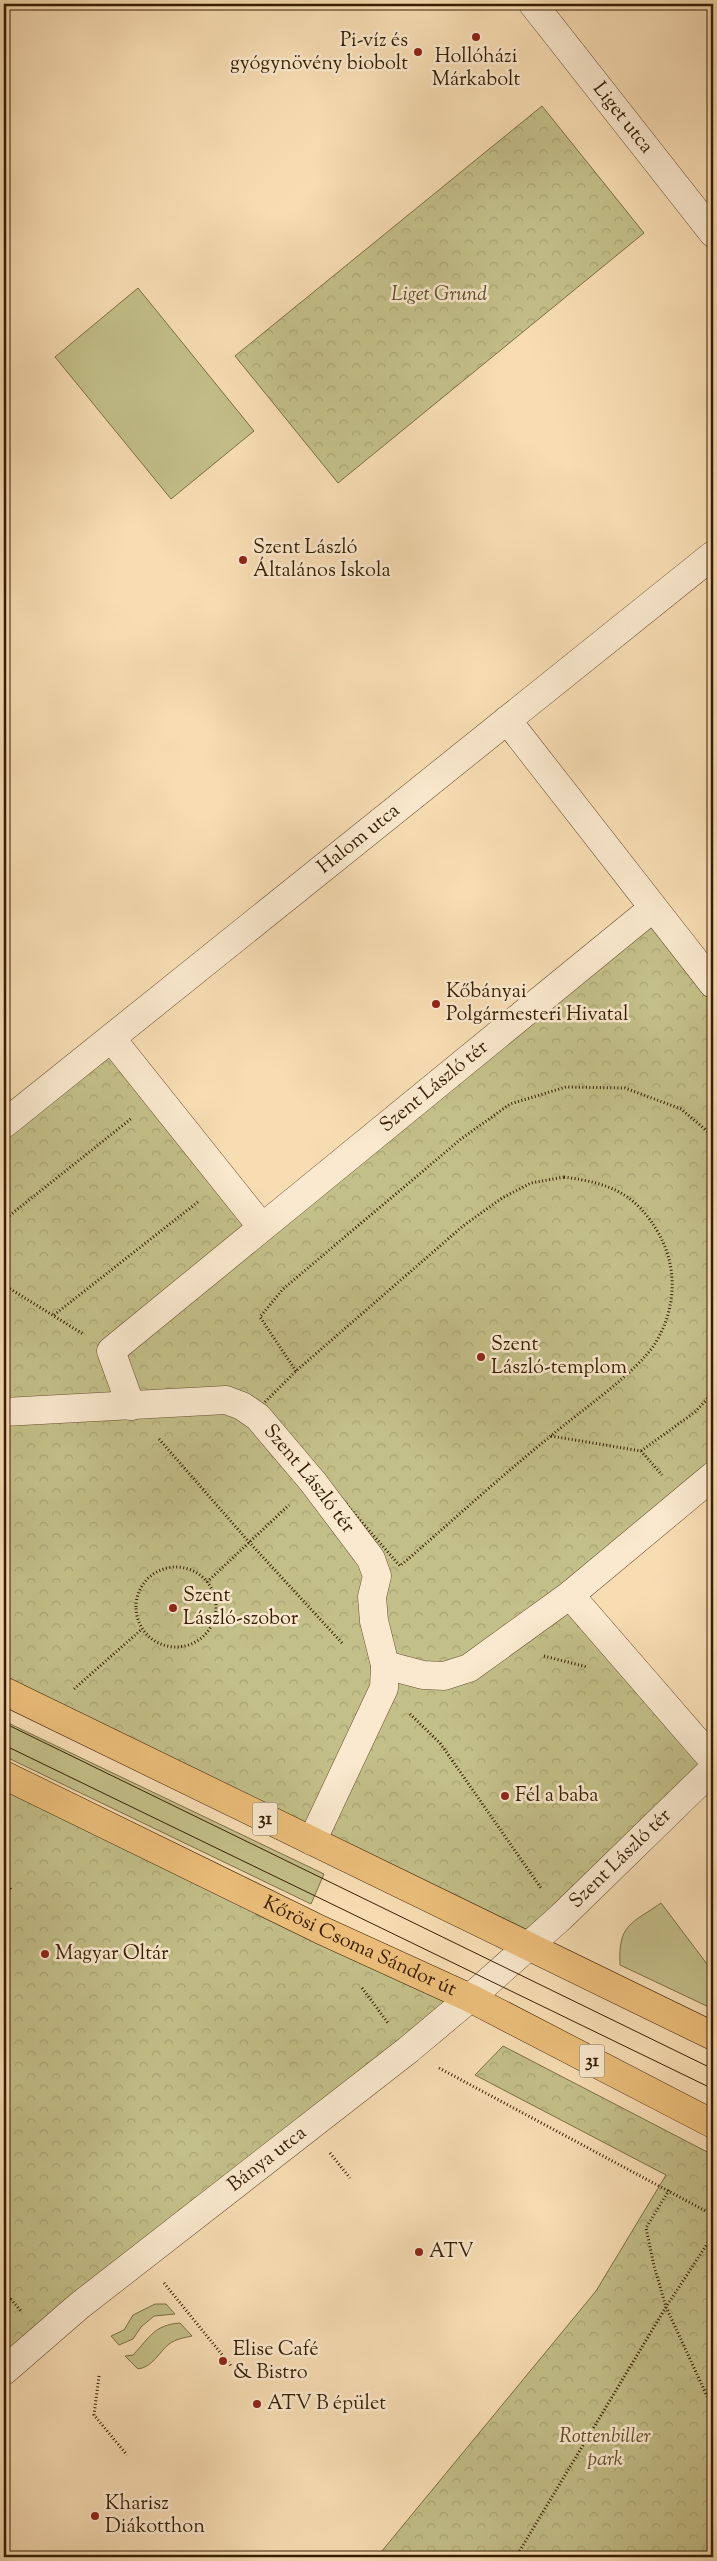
<svg xmlns="http://www.w3.org/2000/svg" width="717" height="2561" viewBox="0 0 717 2561" font-family="'Sorts Mill Goudy',serif">
<style>
.green{fill:#c3bf88;stroke:#7c6e45}
.park{fill:url(#park-crowns);stroke:#7c6e45}
.lines{fill:none;stroke-linecap:round;stroke-linejoin:round}
.street-casing{stroke:#664d2e;stroke-width:29}
.primary-casing{stroke:#361d02;stroke-width:29}
.path{stroke:#361d02;stroke-width:3;stroke-dasharray:1 2.5;stroke-linecap:butt}
.street{stroke:#fae9ce;stroke-width:28}
.primary{stroke:#ecbe7a;stroke-width:28}
.tram{stroke:#361d02;stroke-width:1}
.poi-dot{fill:#8f2418;stroke:#fae9ce;stroke-width:2}
.labels{text-anchor:middle;dominant-baseline:central;stroke-width:5;stroke-linejoin:round;paint-order:stroke}
.shield{fill:#fae9ce;stroke:#715a3f;stroke-width:1}
.shield-label{font-size:19px;font-weight:bold;fill:#361d02}
.poi-label{font-size:20px;fill:#361d02;stroke:#fae9ce;text-anchor:start}
.street-label{font-size:20px;fill:#361d02;stroke:#fae9ce}
.park-label{font-size:20px;font-style:italic;fill:#604e2a;stroke:#fae9ce}
</style>
<defs>
<pattern id="park-crowns" width="20" height="18" patternUnits="userSpaceOnUse" patternTransform="scale(1.25)"><rect width="20" height="18" fill="#c3bf88"/><path d="M2 6a3 3 0 1 1 6 0M12 15a3 3 0 1 1 6 0" fill="none" stroke="#a8a474"/></pattern>
</defs>
<rect width="100%" height="100%" fill="#f8ddb3"/>
<filter id="stains"><feTurbulence type="fractalNoise" baseFrequency=".004" numOctaves="4"/><feColorMatrix values="0 0 0 0 .2 0 0 0 0 .09 0 0 0 0 .02 0 0 0 .5 -.17"/></filter>
<radialGradient id="worn" r=".72"><stop offset=".6" stop-color="#630" stop-opacity="0"/><stop offset="1" stop-color="#630" stop-opacity=".3"/></radialGradient>
<!-- green -->
<path class="green" d="M 138,288 L 254,431 L 171,499 L 55,357 Z
M 4,1721 L 324,1874 L 311,1904 L 4,1756 Z
M 661,1903 L 713,1972 L 713,2009 L 620,1965 C 618,1924 631,1924 661,1903 Z
M 155,2304 L 166,2304 L 175,2314 L 154,2316 L 141,2327 L 133,2339 L 119,2345 L 111,2336 L 124,2330 L 133,2315 Z
M 180,2323 L 192,2336 C 183,2338 176,2339 169,2344 C 159,2352 153,2367 138,2369 L 125,2356 L 133,2355 C 150,2337 154,2325 180,2323 Z"/>
<!-- park -->
<path class="park" d="M 542,106 L 644,233 L 338,483 L 235,356 Z
M 653,908 L 713,984 L 713,1476 L 570,1595 L 713,1760 L 528,1945 L 4,1691 L 4,1124 L 111,1038 L 261,1226 Z
M 4,1775 L 470,1998 L 4,2371 Z
M 503,2046 L 713,2155 L 713,2557 L 377,2557 L 596,2291 L 666,2175 L 475,2075 Z"/>
<g class="lines">
<!-- street casing -->
<g class="street-casing">
<g id="street">
<path id="s1" d="M 533,4 L 713,233"/>
<path d="M 507,720 L 713,984"/>
<path d="M 111,1038 L 261,1226"/>
<path id="s2" d="M 4,1124 L 713,555"/>
<path id="s3" d="M 131,1406 L 111,1351 L 653,908"/>
<path id="s4" d="M 4,1412 L 226,1400 L 242,1406 L 258,1417 L 313,1482 L 371,1559 L 377,1576 L 372,1597 L 374,1621 L 385,1665 L 384,1688 L 312,1841"/>
<path d="M 570,1595 L 713,1760"/>
<path d="M 385,1665 L 423,1675 L 444,1676 L 469,1668 L 570,1595 L 713,1476"/>
<path id="s5" d="M 4,2371 L 79,2306 L 408,2050 L 470,1998 L 561,1917 L 713,1769"/>
</g>
</g>
<!-- primary casing -->
<g class="primary-casing">
<g id="primary">
<path d="M 4,1691 L 713,2036"/>
<path id="s6" d="M 4,1775 L 321,1930 L 470,1998 L 713,2124"/>
</g>
</g>
<!-- path -->
<path class="path" d="M 564,1177 C 609,1183 636,1193 659,1234 C 678,1269 676,1308 656,1342 C 639,1371 579,1412 552,1435 C 500,1477 451,1522 400,1566 L 261,1406 L 296,1371 L 463,1226 L 502,1198 L 531,1183 Z
M 4,1220 L 132,1118
M 4,1285 L 83,1334
M 54,1315 L 199,1201
M 296,1371 L 260,1317 L 283,1289 L 461,1139 L 510,1104 L 566,1087 L 625,1088 L 681,1109 L 713,1136
M 551,1436 L 641,1451 L 662,1475
M 159,1439 L 249,1542 L 343,1644
M 641,1451 L 695,1412 L 713,1393
M136 1607a40 40 0 1 1 80 0a40 40 0 1 1-80 0Z
M 207,1582 L 289,1505
M 544,1656 L 587,1667
M 74,1689 L 142,1629
M 410,1714 L 440,1743 L 541,1888
M 4,1880 L 12,1891
M 362,1988 L 388,2023
M 439,2068 L 713,2215
M 330,2153 L 350,2178
M 669,2190 L 646,2228 L 654,2266 L 666,2307 L 713,2409
M 164,2283 L 232,2367
M 4,2291 L 21,2311
M 4,2302 L 11,2299
M 99,2376 L 94,2415 L 127,2455
M 516,2557 L 666,2307 L 713,2235"/>
<!-- street -->
<use href="#street" class="street"/>
<!-- primary -->
<use href="#primary" class="primary"/>
<!-- tram -->
<path class="tram" d="M 4,1723 L 713,2069
M 4,1745 L 713,2089"/>
</g>
<!-- markers -->
<g class="poi-dot">
<circle cx="476" cy="37" r="5"/>
<circle cx="418" cy="52" r="5"/>
<circle cx="243" cy="560" r="5"/>
<circle cx="436" cy="1004" r="5"/>
<circle cx="481" cy="1357" r="5"/>
<circle cx="173" cy="1608" r="5"/>
<circle cx="505" cy="1796" r="5"/>
<circle cx="45" cy="1954" r="5"/>
<circle cx="419" cy="2252" r="5"/>
<circle cx="223" cy="2361" r="5"/>
<circle cx="257" cy="2404" r="5"/>
<circle cx="95" cy="2516" r="5"/>
</g>
<g class="labels">
<!-- shield labels -->
<g class="shield">
<rect x="252.5" y="1802.5" width="25" height="33" rx="4"/>
<rect x="579.5" y="2044.5" width="25" height="33" rx="4"/>
</g>
<g class="shield-label">
<text x="265" y="1819">31</text>
<text x="592" y="2061">31</text>
</g>
<!-- poi labels -->
<g class="poi-label">
<text x="408" y="41" text-anchor="end">Pi-víz és<tspan x="408" dy="23">gyógynövény biobolt</tspan></text>
<text x="476" y="57" text-anchor="middle">Hollóházi<tspan x="476" dy="23">Márkabolt</tspan></text>
<text x="253" y="548">Szent László<tspan x="253" dy="23">Általános Iskola</tspan></text>
<text x="446" y="992">Kőbányai<tspan x="446" dy="23">Polgármesteri Hivatal</tspan></text>
<text x="491" y="1345">Szent<tspan x="491" dy="23">László-templom</tspan></text>
<text x="183" y="1596">Szent<tspan x="183" dy="23">László-szobor</tspan></text>
<text x="515" y="1796">Fél a baba</text>
<text x="55" y="1954">Magyar Oltár</text>
<text x="429" y="2252">ATV</text>
<text x="233" y="2350">Elise Café<tspan x="233" dy="23">&amp; Bistro</tspan></text>
<text x="267" y="2404">ATV B épület</text>
<text x="105" y="2504">Kharisz<tspan x="105" dy="23">Diákotthon</tspan></text>
</g>
<!-- street labels -->
<g class="street-label">
<text stroke="none"><textPath href="#s1" startOffset="145">Liget utca</textPath></text>
<text stroke="none"><textPath href="#s2" startOffset="455">Halom utca</textPath></text>
<text stroke="none"><textPath href="#s3" startOffset="476">Szent László tér</textPath></text>
<text stroke="none"><textPath href="#s4" startOffset="339">Szent László tér</textPath></text>
<text stroke="none"><textPath href="#s5" startOffset="802">Szent László tér</textPath></text>
<text stroke="none"><textPath href="#s6" startOffset="395">Kőrösi Csoma Sándor út</textPath></text>
<text stroke="none"><textPath href="#s5" startOffset="338">Bánya utca</textPath></text>
</g>
<!-- park labels -->
<g class="park-label">
<text x="439" y="295">Liget Grund</text>
<text x="605" y="2437">Rottenbiller<tspan x="605" dy="23">park</tspan></text>
</g>
</g>
<!-- margin -->
<rect width="717" height="2561" fill="none" stroke="#f8ddb3" stroke-width="20"/>
<rect x="5" y="5" width="707" height="2551" fill="none" stroke="#361d02" stroke-width="2.5"/>
<rect x="10" y="10" width="697" height="2541" fill="none" stroke="#361d02"/>
<rect width="100%" height="100%" filter="url(#stains)"/>
<rect width="100%" height="100%" fill="url(#worn)"/>
</svg>
